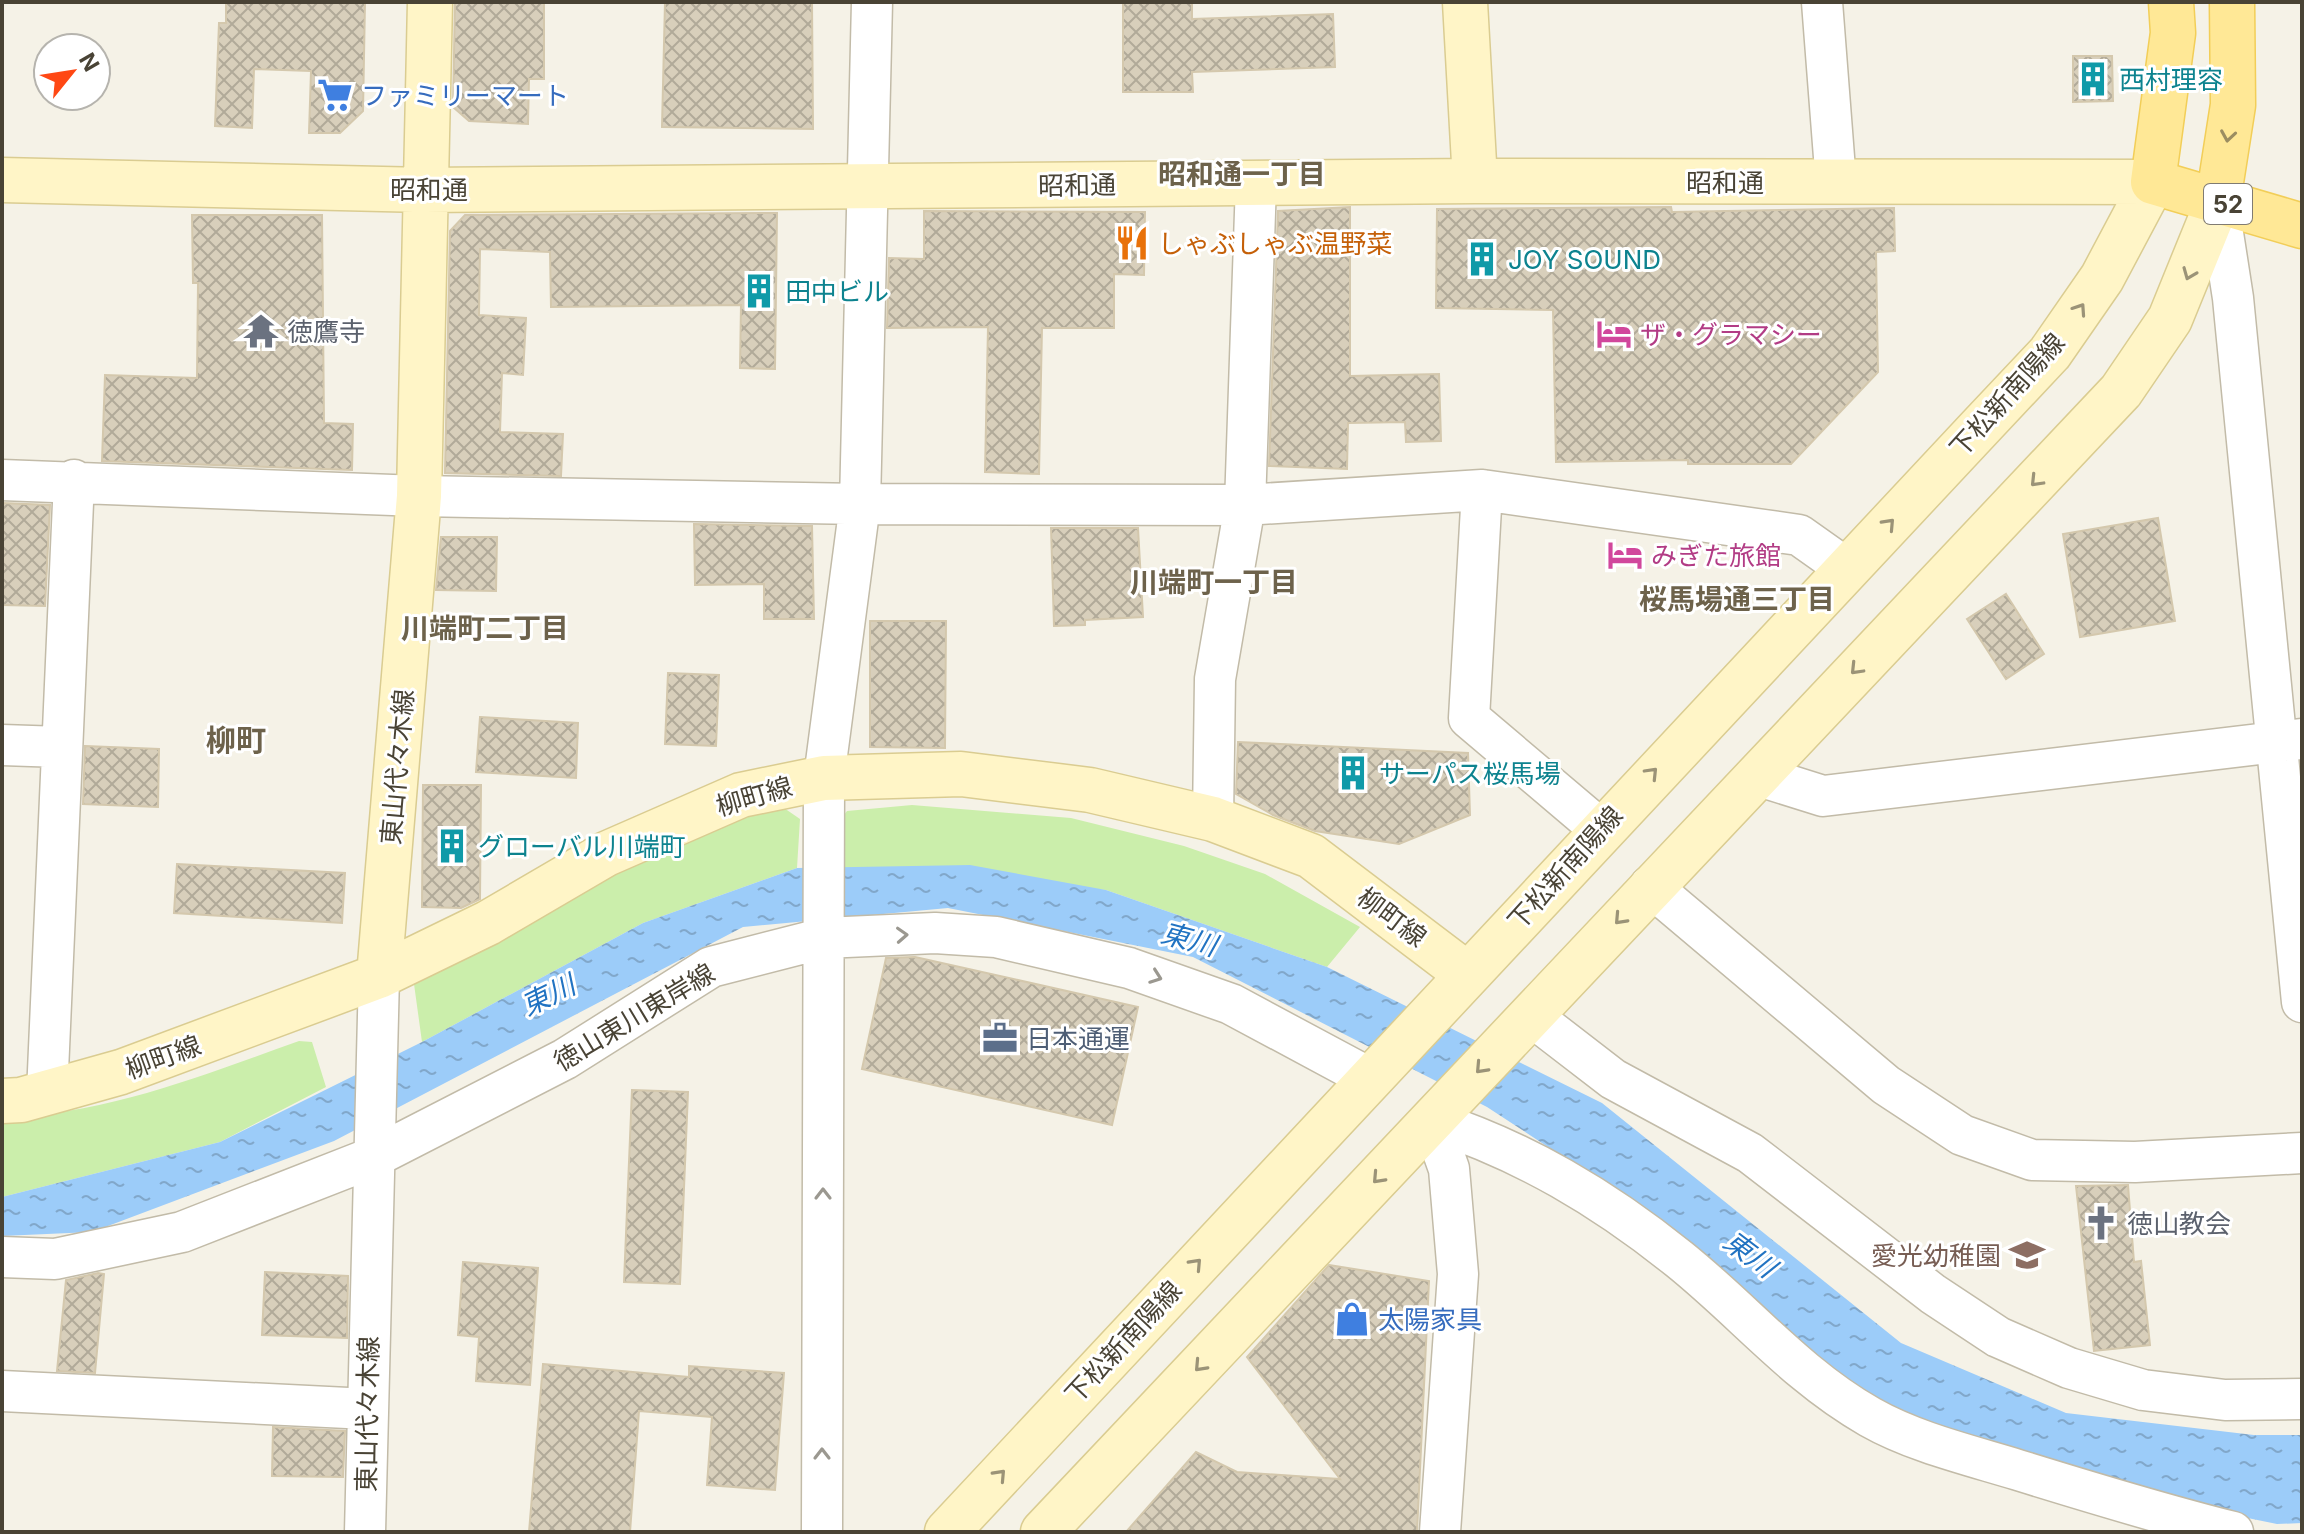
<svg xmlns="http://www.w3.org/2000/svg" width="2304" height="1534" viewBox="0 0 2304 1534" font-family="Inter,'Noto Sans JP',sans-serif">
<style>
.green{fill:#cbeeab}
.water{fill:url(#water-ripples)}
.building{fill:url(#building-cross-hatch);stroke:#d4c8ad;stroke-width:2}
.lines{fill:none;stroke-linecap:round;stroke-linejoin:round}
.street-casing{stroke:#c2bba8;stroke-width:43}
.secondary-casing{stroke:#dacc91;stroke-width:47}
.primary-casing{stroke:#f2ce58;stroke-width:47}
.street{stroke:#fff;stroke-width:40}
.secondary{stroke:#fff5c7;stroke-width:44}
.primary{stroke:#ffe896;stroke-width:44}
.oneway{stroke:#9b8d61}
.oneway2{stroke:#9b9377}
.oneway3{stroke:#9b9890}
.labels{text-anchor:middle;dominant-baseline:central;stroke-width:6;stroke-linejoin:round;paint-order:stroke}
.shield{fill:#fff;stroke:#807b72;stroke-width:2}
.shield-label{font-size:24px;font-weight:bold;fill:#494335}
.culture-label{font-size:26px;fill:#0d838f;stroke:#fff;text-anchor:start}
.shop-label{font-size:26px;fill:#366cbe;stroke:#fff;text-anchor:start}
.street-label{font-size:26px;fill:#494335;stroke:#fff}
.food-label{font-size:26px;fill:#c56008;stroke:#fff;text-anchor:start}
.worship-label{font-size:26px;fill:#5b616d;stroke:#fff;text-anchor:start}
.hotel-label{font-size:26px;fill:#b23c85;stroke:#fff;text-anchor:start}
.service-label{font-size:26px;fill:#4e5e75;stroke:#fff;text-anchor:start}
.education-label{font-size:26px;fill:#785e54;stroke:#fff;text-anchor:end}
.neighbourhood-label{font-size:28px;font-weight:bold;fill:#6d624b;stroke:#fff}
.water-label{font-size:28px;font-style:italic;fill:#2173c2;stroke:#fff}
.quarter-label{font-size:30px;font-weight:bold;fill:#6d624b;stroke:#fff}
</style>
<defs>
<pattern id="water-ripples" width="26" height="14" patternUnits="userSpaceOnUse" patternTransform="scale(2)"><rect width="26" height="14" fill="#9cccf9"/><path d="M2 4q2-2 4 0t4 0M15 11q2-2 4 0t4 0" fill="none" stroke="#81a7ca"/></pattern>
<pattern id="building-cross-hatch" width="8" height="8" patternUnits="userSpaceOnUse" patternTransform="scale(2)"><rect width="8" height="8" fill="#d8cfbb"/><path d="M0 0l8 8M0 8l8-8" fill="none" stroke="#b1aa99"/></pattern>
</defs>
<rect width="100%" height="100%" fill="#f5f2e7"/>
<!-- green -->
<path class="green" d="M 912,805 L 1071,818 L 1184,846 L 1265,874 L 1360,927 L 1327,967 L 1106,890 L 834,867 L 840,820 L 847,811 Z
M 784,808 L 800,819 L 797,868 L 643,923 L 422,1042 L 414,984 L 423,975 L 627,865 L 727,820 Z
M 299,1041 L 312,1042 L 326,1087 L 220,1142 L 2,1197 L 2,1117 C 105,1115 203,1075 299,1041 Z"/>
<!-- water -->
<path class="water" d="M 970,865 L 1106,890 L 1327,967 L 1602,1103 L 1901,1343 L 2066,1413 L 2254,1435 L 2302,1435 L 2302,1523 L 2277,1524 L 2037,1475 L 1861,1398 L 1661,1221 L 1487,1107 L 1193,957 L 948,908 L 743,927 L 334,1141 L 92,1232 L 2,1236 L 2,1197 L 220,1142 L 422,1042 L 643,923 L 797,868 Z"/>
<!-- building -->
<path class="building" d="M 226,2 L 365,2 L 363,111 L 340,133 L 309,133 L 311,71 L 254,69 L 252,128 L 215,126 L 219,23 L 226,23 Z
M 455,2 L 544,2 L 544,79 L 529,79 L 528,124 L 469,121 L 453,107 Z
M 665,2 L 812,2 L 813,129 L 662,127 Z
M 1123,2 L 1192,2 L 1192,19 L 1333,14 L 1335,67 L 1192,72 L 1193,92 L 1123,92 Z
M 2073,56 L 2112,56 L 2113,101 L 2073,102 Z
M 1350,207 L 1350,376 L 1439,374 L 1441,441 L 1406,442 L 1405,422 L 1348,423 L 1347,469 L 1269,466 L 1278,211 Z
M 1671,207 L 1672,212 L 1894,208 L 1895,251 L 1876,252 L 1878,372 L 1791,464 L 1688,464 L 1688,460 L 1556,462 L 1553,310 L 1436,308 L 1437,209 Z
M 924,211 L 1145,212 L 1144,275 L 1114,274 L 1114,328 L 1042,328 L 1039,474 L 985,472 L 988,327 L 887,328 L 889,258 L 924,259 Z
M 777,213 L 775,369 L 740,368 L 741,305 L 551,307 L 550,252 L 480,249 L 479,315 L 526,318 L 523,375 L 502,373 L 500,432 L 563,434 L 561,476 L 445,473 L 450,231 L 465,215 Z
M 192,215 L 322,215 L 324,423 L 353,424 L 352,470 L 102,461 L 105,375 L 197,378 L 198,283 L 193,283 Z
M 2,503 L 50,505 L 45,606 L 2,605 Z
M 2158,518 L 2175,621 L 2080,637 L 2063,534 Z
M 694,524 L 812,526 L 814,619 L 764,619 L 764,584 L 695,585 Z
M 1051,528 L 1138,528 L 1143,617 L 1085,620 L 1085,625 L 1054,626 Z
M 441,537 L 497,537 L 496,591 L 436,590 Z
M 2006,594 L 2044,654 L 2006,679 L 1967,619 Z
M 870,621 L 946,621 L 945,748 L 870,747 Z
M 668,673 L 719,675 L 716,746 L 665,744 Z
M 480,717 L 578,723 L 576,778 L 476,772 Z
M 1238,742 L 1468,753 L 1470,815 L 1399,844 L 1315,831 L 1273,815 L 1236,794 Z
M 85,746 L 159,749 L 158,807 L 83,804 Z
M 423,785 L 481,785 L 480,899 L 461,908 L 422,907 Z
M 177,864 L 345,873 L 342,923 L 174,913 Z
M 915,957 L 1138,1007 L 1112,1125 L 862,1069 L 886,958 Z
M 632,1090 L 688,1092 L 680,1284 L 624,1282 Z
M 2128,1185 L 2134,1262 L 2141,1261 L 2150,1345 L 2094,1351 L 2076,1186 Z
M 463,1262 L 538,1268 L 530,1385 L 476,1381 L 479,1337 L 458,1335 Z
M 1329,1265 L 1429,1281 L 1417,1532 L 1126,1532 L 1196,1452 L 1237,1472 L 1340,1479 L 1247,1357 Z
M 265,1272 L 348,1276 L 347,1338 L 262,1335 Z
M 98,1273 L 104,1274 L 95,1373 L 57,1371 L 66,1280 Z
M 543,1364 L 689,1377 L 689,1366 L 784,1373 L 775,1490 L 707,1485 L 712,1417 L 639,1411 L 630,1532 L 529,1532 Z
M 273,1427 L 345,1431 L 343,1477 L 272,1476 Z"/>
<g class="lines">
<!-- street casing -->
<g class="street-casing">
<path id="street" d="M 1822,2 L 1836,183
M 2218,201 L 2233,298 L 2302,1002
M 2,480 L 419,496 L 860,504 L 1245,505 L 1482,490 L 1799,535 L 1847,569
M 1482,490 L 1469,718 L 1600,829
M 2,745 L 61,747
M 1756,775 L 1823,796 L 2301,739
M 1213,819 L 1215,679 L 1245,505 L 1256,183
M 1650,886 L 1886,1085 L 1962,1135 L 2032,1160 L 2135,1162 L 2302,1153
M 1530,1015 L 1613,1079 L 1750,1153 L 1933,1294 L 1998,1337 L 2069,1368 L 2143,1390 L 2225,1400 L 2302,1399
M 47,1094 L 74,480
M 1432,1121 C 1524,1151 1603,1198 1679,1259 C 1744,1311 1796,1375 1870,1417 C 1914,1442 1969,1455 2018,1470 C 2089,1492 2161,1514 2233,1532
M 1432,1121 L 1449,1169 L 1458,1274 L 1440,1532
M 2,1257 L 55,1259 L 182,1232 L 374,1157 L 565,1059 L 711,967 L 824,938 L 935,933 L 996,937 L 1129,968 L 1231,1004 L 1369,1078
M 2,1391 L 368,1409
M 365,1532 L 379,976
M 822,1532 L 824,778 L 860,504 L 872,2"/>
</g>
<!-- secondary casing -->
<g class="secondary-casing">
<path id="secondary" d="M 1465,2 L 1475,181
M 2,180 L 425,190 L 1475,181 L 2153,182 L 2102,278 L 2050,353 C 1681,745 1313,1138 947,1532
M 379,976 L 419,496 L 430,2
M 2,1101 L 21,1100 L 121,1072 L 379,976 L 488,923 L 606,854 L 741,795 L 824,778 L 961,774 L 1090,790 L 1213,819 L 1311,856 L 1468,975
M 1043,1532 L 2121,391 L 2170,319 L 2218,201"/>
</g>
<!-- primary casing -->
<g class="primary-casing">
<path id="primary" d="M 2171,2 L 2173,33 L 2153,182 L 2302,226
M 2218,201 L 2233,105 L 2232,2"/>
</g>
<!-- street -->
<use href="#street" class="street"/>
<!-- secondary -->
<use href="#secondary" class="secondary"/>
<!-- primary -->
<use href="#primary" class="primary"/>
</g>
<!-- one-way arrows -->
<defs><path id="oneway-chevron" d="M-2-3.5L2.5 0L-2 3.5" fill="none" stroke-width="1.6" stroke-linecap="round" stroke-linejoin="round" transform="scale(2)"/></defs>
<use class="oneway" href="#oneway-chevron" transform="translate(2228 136) rotate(99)"/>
<g class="oneway2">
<use href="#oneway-chevron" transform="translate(2189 274) rotate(112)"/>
<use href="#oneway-chevron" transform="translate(2080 309) rotate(-56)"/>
<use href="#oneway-chevron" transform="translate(2036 481) rotate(134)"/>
<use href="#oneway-chevron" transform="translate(1889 524) rotate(-47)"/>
<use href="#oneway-chevron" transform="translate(1856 669) rotate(134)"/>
<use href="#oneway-chevron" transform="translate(1652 773) rotate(-46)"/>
<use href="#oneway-chevron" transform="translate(1620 919) rotate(133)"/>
<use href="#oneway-chevron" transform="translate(1481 1068) rotate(133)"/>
<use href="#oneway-chevron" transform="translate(1378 1178) rotate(133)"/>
<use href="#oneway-chevron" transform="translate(1196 1264) rotate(-47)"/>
<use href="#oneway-chevron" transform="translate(1200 1366) rotate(133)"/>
<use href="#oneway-chevron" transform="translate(1000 1475) rotate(-47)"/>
</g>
<g class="oneway3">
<use href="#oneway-chevron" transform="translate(902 935) rotate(-3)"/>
<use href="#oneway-chevron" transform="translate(1156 977) rotate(20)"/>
<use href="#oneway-chevron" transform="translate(823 1194) rotate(-90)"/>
<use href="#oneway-chevron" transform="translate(822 1454) rotate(-90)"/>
</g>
<!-- icons -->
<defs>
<g id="building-bare" transform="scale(2.76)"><path d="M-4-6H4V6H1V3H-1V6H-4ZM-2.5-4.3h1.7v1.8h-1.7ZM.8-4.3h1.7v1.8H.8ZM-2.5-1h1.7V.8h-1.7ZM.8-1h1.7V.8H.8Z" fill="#0f9aa8" stroke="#fff" stroke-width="2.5" paint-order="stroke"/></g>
<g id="supermarket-bare" transform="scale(2.76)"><path d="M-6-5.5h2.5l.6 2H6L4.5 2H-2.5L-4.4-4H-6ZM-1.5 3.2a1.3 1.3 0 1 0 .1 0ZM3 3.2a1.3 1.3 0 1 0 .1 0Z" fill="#3f7fe0" stroke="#fff" stroke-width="2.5" paint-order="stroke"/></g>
<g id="restaurant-bare" transform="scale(2.76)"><path d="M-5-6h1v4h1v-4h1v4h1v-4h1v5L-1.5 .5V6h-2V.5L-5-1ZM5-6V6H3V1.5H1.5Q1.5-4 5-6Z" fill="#e8710a" stroke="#fff" stroke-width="2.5" paint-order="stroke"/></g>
<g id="temple-bare" transform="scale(2.76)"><path d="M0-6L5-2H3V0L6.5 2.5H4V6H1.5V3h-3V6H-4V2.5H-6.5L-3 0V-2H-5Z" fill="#6b7280" stroke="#fff" stroke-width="2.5" paint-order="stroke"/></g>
<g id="hotel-bare" transform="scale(2.76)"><path d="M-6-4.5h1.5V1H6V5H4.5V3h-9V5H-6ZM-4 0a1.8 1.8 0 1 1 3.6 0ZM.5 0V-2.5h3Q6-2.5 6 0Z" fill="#d1479c" stroke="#fff" stroke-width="2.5" paint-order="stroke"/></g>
<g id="office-bare" transform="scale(2.76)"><path d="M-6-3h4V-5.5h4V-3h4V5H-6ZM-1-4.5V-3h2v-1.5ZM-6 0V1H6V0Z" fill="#5c6f8a" stroke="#fff" stroke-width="2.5" paint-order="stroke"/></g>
<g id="church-bare" transform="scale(2.76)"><path d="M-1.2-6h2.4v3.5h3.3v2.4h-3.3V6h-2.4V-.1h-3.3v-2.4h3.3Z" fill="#6b7280" stroke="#fff" stroke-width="2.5" paint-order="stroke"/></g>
<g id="school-bare" transform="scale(2.76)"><path d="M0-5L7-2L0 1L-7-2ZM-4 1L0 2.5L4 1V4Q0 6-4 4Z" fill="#8d6e63" stroke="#fff" stroke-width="2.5" paint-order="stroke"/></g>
<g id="shop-bare" transform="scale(2.76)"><path d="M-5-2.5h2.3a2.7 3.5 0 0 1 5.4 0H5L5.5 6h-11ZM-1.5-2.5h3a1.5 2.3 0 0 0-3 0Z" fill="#3f7fe0" stroke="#fff" stroke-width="2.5" paint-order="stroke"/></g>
</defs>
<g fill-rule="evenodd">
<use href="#building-bare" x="2093" y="79"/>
<use href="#supermarket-bare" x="335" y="95"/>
<use href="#restaurant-bare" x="1132" y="243"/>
<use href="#building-bare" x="1482" y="259"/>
<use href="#building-bare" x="759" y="291"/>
<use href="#temple-bare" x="261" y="331"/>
<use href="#hotel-bare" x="1614" y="334"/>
<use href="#hotel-bare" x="1625" y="555"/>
<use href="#building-bare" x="1353" y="773"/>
<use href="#building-bare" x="452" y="846"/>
<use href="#office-bare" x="1000" y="1038"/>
<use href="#church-bare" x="2101" y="1223"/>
<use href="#school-bare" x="2027" y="1255"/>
<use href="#shop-bare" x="1352" y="1319"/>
</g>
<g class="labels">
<!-- shield labels -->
<rect class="shield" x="2204" y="184" width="48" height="40" rx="6"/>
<g class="shield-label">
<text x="2228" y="204">52</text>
</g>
<!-- culture labels -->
<g class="culture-label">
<text x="2119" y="79">西村理容</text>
<text x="1508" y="259">JOY SOUND</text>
<text x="785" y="291">田中ビル</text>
<text x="1379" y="773">サーパス桜馬場</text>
<text x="478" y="846">グローバル川端町</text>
</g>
<!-- shop labels -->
<g class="shop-label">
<text x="361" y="95">ファミリーマート</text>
<text x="1378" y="1319">太陽家具</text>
</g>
<!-- street labels -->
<g class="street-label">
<text x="1725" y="182">昭和通</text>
<text transform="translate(1077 185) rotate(-1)">昭和通</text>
<text x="429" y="189">昭和通</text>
<text transform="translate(2007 395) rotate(-48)">下松新南陽線</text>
<text transform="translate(397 767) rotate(-85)">東山代々木線</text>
<text transform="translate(754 796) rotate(-16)">柳町線</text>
<text transform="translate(1565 868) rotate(-48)">下松新南陽線</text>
<text transform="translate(1392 917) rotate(37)">柳町線</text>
<text transform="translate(634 1017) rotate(-31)">徳山東川東岸線</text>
<text transform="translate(163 1057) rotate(-20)">柳町線</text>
<text transform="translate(1123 1342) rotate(-47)">下松新南陽線</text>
<text transform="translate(367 1414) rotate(-89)">東山代々木線</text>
</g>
<!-- food labels -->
<g class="food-label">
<text x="1158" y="243">しゃぶしゃぶ温野菜</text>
</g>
<!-- worship labels -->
<g class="worship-label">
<text x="287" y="331">徳鷹寺</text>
<text x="2127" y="1223">徳山教会</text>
</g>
<!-- hotel labels -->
<g class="hotel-label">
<text x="1640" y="334">ザ・グラマシー</text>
<text x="1651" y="555">みぎた旅館</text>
</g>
<!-- service labels -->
<g class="service-label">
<text x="1026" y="1038">日本通運</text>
</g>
<!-- education labels -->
<g class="education-label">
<text x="2001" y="1255">愛光幼稚園</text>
</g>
<!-- neighbourhood labels -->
<g class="neighbourhood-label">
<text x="1242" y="174">昭和通一丁目</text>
<text x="1214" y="582">川端町一丁目</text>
<text x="1737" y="599">桜馬場通三丁目</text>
<text x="485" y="628">川端町二丁目</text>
</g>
<!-- water labels -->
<g class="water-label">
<text transform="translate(1189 939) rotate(15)">東川</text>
<text transform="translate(548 995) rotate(-26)">東川</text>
<text transform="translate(1750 1254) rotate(37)">東川</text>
</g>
<!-- quarter labels -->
<g class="quarter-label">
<text x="236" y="740">柳町</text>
</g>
</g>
<!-- border -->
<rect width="2304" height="1534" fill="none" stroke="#494335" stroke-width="8"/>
<!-- north arrow -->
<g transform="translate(72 72) rotate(60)"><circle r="38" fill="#ffffff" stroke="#b6b4ae" stroke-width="2"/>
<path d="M0-6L14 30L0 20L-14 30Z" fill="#ff4814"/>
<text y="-12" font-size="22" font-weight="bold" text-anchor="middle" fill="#494335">N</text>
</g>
</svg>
